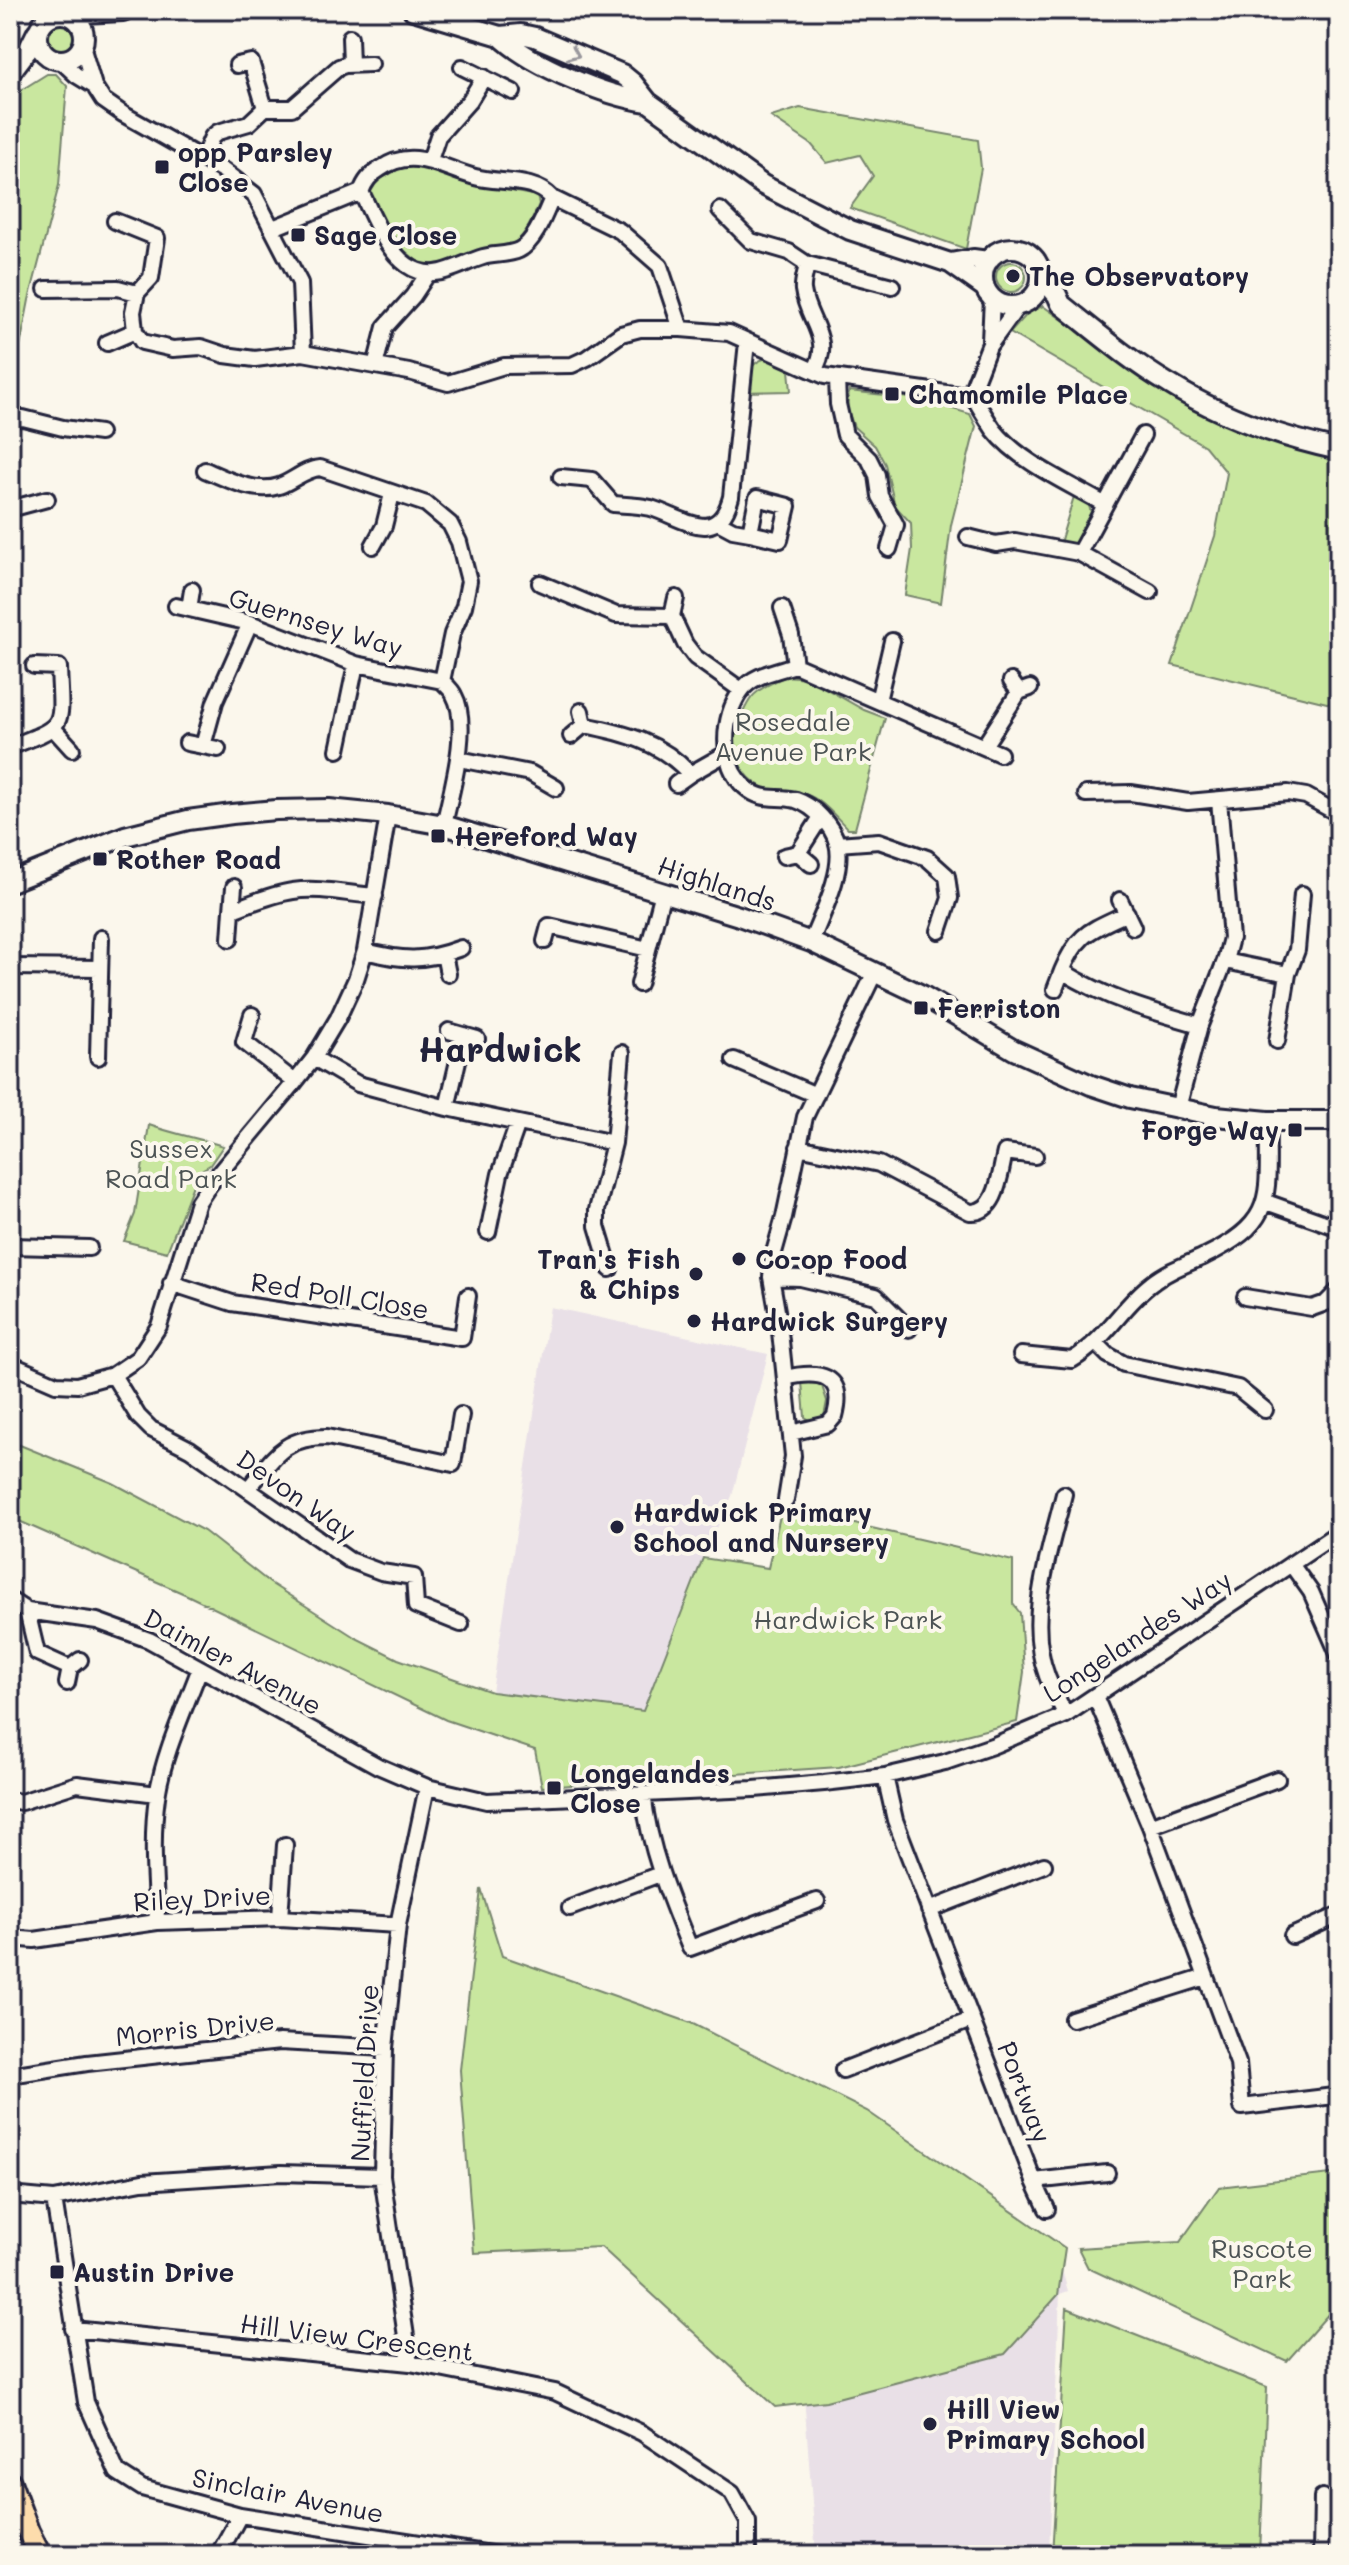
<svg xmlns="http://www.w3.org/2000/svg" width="1349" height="2565" viewBox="0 0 1349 2565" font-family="Mali,sans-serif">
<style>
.built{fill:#e9e0e7}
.green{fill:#c9e79f;stroke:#76846d;stroke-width:2}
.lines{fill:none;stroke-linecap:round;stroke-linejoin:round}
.street-casing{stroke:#22223b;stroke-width:20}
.secondary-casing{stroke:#22223b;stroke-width:24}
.primary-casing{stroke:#22223b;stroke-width:26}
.street{stroke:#fbf7ec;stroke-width:14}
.secondary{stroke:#fbf7ec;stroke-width:18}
.primary{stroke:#fddcac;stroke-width:20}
.oneway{stroke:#99979c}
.poi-dot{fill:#22223b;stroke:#fbf7ec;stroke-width:3}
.labels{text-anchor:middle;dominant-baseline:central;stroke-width:8;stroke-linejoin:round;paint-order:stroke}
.poi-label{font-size:26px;font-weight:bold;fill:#22223b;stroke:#fbf7ec;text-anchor:start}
.street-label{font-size:26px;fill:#22223b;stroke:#fbf7ec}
.park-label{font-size:26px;fill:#4c5354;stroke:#fbf7ec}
.district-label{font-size:34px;font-weight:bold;fill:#22223b;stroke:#fbf7ec}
</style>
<rect width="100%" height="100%" fill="#fbf7ec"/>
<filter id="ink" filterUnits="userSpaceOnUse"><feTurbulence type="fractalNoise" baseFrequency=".0125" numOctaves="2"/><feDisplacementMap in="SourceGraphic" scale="16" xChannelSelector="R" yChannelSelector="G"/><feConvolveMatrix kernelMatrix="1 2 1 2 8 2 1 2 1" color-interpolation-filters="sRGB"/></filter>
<g filter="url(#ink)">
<!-- built -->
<path class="built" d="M 550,1307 L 768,1354 L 732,1496 L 703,1558 L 643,1712 L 492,1692 Z
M 780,2077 L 1060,2263 L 1068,2291 L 1060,2294 L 1049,2555 L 816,2555 Z"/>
<!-- green -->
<path class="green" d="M45 38a17 17 0 1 1 34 0a17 17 0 1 1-34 0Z
M 47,74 L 56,74 L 67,86 L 59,185 L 29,300 L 19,352 L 10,350 L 10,97 Z
M 800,108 L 978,140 L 981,168 L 966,249 L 850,208 L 873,176 L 860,155 L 827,163 L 811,144 L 771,117 Z
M 405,166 L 429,169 L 470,183 L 537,196 L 539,204 C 534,216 527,233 516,242 C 500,255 443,264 422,265 L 393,241 L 371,200 L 370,193 L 378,180 Z
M996 277a15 15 0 1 1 30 0a15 15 0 1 1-30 0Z
M 1043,306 L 1159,388 L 1248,433 L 1339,457 L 1339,706 L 1172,665 L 1215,536 L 1227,473 L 1205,446 L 1010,333 L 1029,312 Z
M 768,358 L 777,360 L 789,370 L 791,391 L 743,392 C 748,376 749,361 768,358 Z
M 849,391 L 919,399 L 970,414 L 976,426 L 951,525 L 941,603 L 905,595 L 912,549 L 911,523 L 895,506 L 885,464 L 875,446 L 854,427 L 847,408 Z
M 1075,493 L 1087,500 L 1091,512 C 1085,527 1080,551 1060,543 Z
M 786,676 L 807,678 L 864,710 L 885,718 L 855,829 L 848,829 C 836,817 825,803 810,796 C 799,791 790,793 779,792 C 749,788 727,758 737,728 C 749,694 754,691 786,676 Z
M 149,1125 C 174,1134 198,1138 223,1146 L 210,1165 L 198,1172 L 167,1252 L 124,1241 L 135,1214 Z
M 808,1380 L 821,1383 L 827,1401 L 824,1417 L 813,1422 L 805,1417 L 802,1382 Z
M 10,1441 L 113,1483 L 204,1531 L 270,1583 L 356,1638 L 398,1659 L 492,1692 L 643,1711 L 703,1558 L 768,1568 L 782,1507 L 1013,1561 L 1013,1604 L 1020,1613 L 1024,1672 L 1017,1722 L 839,1767 L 542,1787 L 535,1750 L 446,1720 L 187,1595 L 10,1517 Z
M 481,1889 L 502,1956 L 691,2023 L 867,2111 L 1065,2248 L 1058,2295 L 1005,2354 L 826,2401 L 775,2407 L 601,2247 L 474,2253 L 460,2070 Z
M 1339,2173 L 1339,2302 L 1287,2361 L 1088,2268 L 1078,2248 L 1180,2242 L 1219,2187 Z
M 1067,2308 L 1267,2387 L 1260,2555 L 1052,2555 Z"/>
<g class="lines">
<!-- street casing -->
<g class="street-casing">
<path id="street" d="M 48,10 L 51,15
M 350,37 L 351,64
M 82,46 L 94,86 L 103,100 L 123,114 L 224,171 L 254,194 L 300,283 L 303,353
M 61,61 L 76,75 L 94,86
M 237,65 L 251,62 L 265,108
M 462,67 L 513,92
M 203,158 L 212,137 L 218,132 L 249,123 L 265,108 L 292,108 L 339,67 L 345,65 L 371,64
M 430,160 L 438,136 L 470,100 L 484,77
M 361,192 C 373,216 385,249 407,265 C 434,284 456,265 483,257 C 494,254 509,255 519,250 C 535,242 545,214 552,198
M 720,210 L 751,241 L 789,252 L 807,264 L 892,286
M 115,221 L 157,238 L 151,278 L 137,293 L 133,312 L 135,331 L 142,342 L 173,349 L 201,347 L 225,355 L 255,359 L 303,353 L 409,372 L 448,383 L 504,366 L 572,365 L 587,358 L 621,334 L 640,329 L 681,329 L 729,333 L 825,376 L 960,395 L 971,392 L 989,346 L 1018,306
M 273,228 L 361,192 C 365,181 370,175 380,169 C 414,146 441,168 475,177 C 500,184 533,177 552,198 L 620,231 L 660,266 L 681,329
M 807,264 C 806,272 802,282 803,290 C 807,321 834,339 814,371
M 46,289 L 118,288 L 137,293
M 990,341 L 992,298
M 107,343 L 135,331
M 375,366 L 385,327 L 413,296 L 427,275
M 837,378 L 838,404 L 845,435 L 869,459 L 877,475 L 880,496 L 896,525 L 889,549
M 971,392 C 978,405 986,418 994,430 C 1019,462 1070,484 1104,504
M 10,419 L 23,418 L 63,428 L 100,433
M 205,470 C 226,479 256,494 279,486 C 293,481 305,469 320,468 L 426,504 L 450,524 L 459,542 L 469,581 L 464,606 L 452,634 L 442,681 C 446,685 452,690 454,695 C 471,725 451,792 444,825
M 561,477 L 592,480 L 613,504 C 625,505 639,505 651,508 C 684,518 717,548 731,497 L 747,342
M 10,509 L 47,499
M 718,522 L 733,530 L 750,533 L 757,498 L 788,506 L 780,540 L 750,533
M 968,537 L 996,544 L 1015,541 L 1079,553 L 1150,592
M 373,546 L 384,526 L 392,494
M 1079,553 L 1143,435
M 540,583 L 616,615 L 672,616 L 685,644 L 695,657 L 741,690
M 176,606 L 250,623 L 356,664 L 442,681
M 782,608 L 791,635 L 795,665
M 189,609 L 192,590
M 672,616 L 676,598
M 1011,681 L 1019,692 L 1030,688
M 878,701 L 892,641
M 584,725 C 625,733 661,742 690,774 L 727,753
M 53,728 L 72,749
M 571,736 L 584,725 L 581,711
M 187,743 L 218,749
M 203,746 L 215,702 L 250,623
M 984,746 L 1019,692
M 10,747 C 69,724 61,728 59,667 L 34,666
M 338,750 L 356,664
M 459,759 L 530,773 L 556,788
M 676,784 L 690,774
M 1086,794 L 1131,793 L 1188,802 L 1288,793 L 1306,796 L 1339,814
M 837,844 L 879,841 L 927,858 L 947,876 L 950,898 L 939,931
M 798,853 L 821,817
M 784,856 L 798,853 L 811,864
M 234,887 L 232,910 C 252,903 272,894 293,891 C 319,887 348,894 375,896
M 1120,900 L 1133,927
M 1127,913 C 1090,931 1078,932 1062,971 C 1107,999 1150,1011 1200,1025
M 230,939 L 232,910
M 545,941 L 549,926 L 648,949
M 811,942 C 821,916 845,871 837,843 C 832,825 814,806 796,800 C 777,795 763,803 745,787 C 719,766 722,716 741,691 C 752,675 777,671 795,665 L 1000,754
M 365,951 C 404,961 423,962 461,948
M 444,954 L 448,974
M 1225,961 L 1288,974
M 10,967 L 100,968
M 639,984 L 663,892
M 1055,989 L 1062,971
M 252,1015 L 244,1042 L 295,1082
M 449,1031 L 477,1039
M 1277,1041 L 1288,974 L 1297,950 L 1302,894
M 98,1057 L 101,938
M 314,1058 L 358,1084 L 447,1108 L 614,1143
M 734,1060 L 816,1095
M 447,1108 L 464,1035
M 1178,1108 L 1200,1025 L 1225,961 L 1231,938 L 1219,800
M 798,1147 L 879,1164 L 970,1212 C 998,1214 1000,1172 1005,1152 L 1035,1156
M 1266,1202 L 1339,1228
M 488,1232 L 500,1174 L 518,1123
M 10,1246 L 89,1248
M 610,1269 L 597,1226 L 597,1210 L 614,1143 L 622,1053
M 771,1277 L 800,1278 L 876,1296 L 909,1329
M 171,1283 L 232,1303 L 462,1338 L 468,1296
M 1245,1297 L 1312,1308 L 1326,1303 L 1339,1290
M 1096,1343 L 1108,1355 L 1124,1364 L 1238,1388 L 1265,1410
M 1021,1355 L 1072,1360 C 1105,1341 1122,1306 1151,1284 C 1167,1271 1187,1264 1205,1256 C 1280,1220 1266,1193 1268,1121
M 10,1364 L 56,1384 L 77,1385 L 113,1375 L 138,1358 L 159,1326 L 198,1202 L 210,1184 L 295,1082 L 314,1058 L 338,1018 L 356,979 L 365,951 L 388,815
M 113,1375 L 138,1416 L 151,1429 L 190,1449 L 349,1560 L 381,1572 L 414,1577 L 416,1606 L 461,1624
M 785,1378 C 819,1370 846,1374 835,1416 L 828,1424 L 791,1433
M 248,1489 C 274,1458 282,1437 327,1437 L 453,1464 L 461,1415
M 1064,1494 C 1050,1551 1025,1618 1047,1676 C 1052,1689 1059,1702 1066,1715
M 786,1500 L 793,1456 L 779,1322 L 771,1277 L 773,1256 L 784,1217 L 805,1117 L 874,974
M 1291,1564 L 1311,1592 L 1339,1656
M 10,1600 L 27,1611 L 97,1621 L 149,1640 L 378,1766 L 427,1787 L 487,1801 L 754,1789 L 824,1783 L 885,1776 L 945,1762 L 992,1746 L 1066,1715 L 1339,1532
M 27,1611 L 37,1653 L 70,1668
M 67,1683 L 70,1668 L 80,1660
M 1095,1696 L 1150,1826 L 1238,2063 L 1242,2107 L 1334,2096
M 885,1776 L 895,1820 L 1034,2181 L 1047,2209
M 643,1793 C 649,1848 669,1897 690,1948 L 817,1901
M 10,1800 L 21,1802 L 77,1784 L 157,1794
M 1150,1826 L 1277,1779
M 570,1908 L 660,1874
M 929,1910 L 1044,1865
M 280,1918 L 285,1845
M 157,1922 C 155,1880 151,1839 157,1797 C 163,1754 185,1709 200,1668
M 1292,1936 L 1339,1915
M 10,1938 L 34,1940 L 157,1922 L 280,1918 L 398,1925
M 1072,2019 L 1206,1977
M 843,2070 L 971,2020
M 10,2075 L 87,2063 L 280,2042 L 385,2048
M 1034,2181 L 1107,2173
M 10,2195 L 54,2199 L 142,2182 L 281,2173 L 382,2176
M 54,2199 L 86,2402 L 117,2472 L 142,2488 L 240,2515 L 497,2555
M 73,2329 L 410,2363 L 555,2392 L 642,2433 L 732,2493 L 748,2522 L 748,2555
M 410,2363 L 382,2176 L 385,2048 L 398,1925 L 427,1787
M 218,2555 L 240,2515
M 1321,2555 L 1322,2497"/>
</g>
<!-- secondary casing -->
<g class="secondary-casing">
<path id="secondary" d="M 413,10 L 500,36 L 521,34 L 535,37 L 622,74 L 633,83 L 648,102 L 763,185 L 850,230 L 950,263 L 984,287
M38 37a23 23 0 1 1 46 0a23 23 0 1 1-46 0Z
M 64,14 L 123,11
M 500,36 C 532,66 605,96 648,102
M 10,73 L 29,48 L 37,32
M983 277a29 29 0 1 1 58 0a29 29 0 1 1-58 0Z
M 950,263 L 973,259 L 988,261
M 1041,277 L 1057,295 L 1061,304 C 1096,332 1130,361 1169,384 C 1222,417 1279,437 1339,450
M 10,882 L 125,836 L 188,820 L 232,814 L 276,810 L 329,809 L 388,815 L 444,825 L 739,916 L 811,942 L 922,995 L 1014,1050 L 1091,1085 L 1130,1098 L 1216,1116 L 1268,1121 L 1339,1121"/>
</g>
<!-- primary casing -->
<g class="primary-casing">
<path id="primary" d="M 10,2482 L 28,2531 L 40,2555"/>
</g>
<!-- street -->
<use href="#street" class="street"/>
<!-- secondary -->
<use href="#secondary" class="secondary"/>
<!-- primary -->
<use href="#primary" class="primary"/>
</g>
<!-- one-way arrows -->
<defs><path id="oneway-chevron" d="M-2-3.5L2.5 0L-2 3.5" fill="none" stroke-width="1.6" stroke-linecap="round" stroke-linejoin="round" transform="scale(2)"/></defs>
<use class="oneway" href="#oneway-chevron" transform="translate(574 54) rotate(23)"/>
</g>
<!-- markers -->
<g class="poi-dot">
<rect x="154" y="159" width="16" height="16" rx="4"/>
<rect x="290" y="227" width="16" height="16" rx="4"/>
<circle cx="1013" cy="276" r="8"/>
<rect x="884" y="386" width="16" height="16" rx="4"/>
<rect x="430" y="828" width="16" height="16" rx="4"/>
<rect x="92" y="851" width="16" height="16" rx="4"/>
<rect x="913" y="1000" width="16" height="16" rx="4"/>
<rect x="1287" y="1122" width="16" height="16" rx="4"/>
<circle cx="739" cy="1259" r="8"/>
<circle cx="696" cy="1274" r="8"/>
<circle cx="694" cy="1321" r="8"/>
<circle cx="617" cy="1527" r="8"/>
<rect x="546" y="1780" width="16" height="16" rx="4"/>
<rect x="49" y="2264" width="16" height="16" rx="4"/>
<circle cx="930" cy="2424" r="8"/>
</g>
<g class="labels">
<!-- poi labels -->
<g class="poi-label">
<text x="178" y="152">opp Parsley<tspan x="178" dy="30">Close</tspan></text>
<text x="314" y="235">Sage Close</text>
<text x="1029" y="276">The Observatory</text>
<text x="908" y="394">Chamomile Place</text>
<text x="454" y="836">Hereford Way</text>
<text x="116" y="859">Rother Road</text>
<text x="937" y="1008">Ferriston</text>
<text x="1279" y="1130" text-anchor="end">Forge Way</text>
<text x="680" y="1259" text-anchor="end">Tran's Fish<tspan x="680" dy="30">&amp; Chips</tspan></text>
<text x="755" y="1259">Co-op Food</text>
<text x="710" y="1321">Hardwick Surgery</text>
<text x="633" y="1512">Hardwick Primary<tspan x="633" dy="30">School and Nursery</tspan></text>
<text x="570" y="1773">Longelandes<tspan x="570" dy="30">Close</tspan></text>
<text x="73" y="2272">Austin Drive</text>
<text x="946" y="2409">Hill View<tspan x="946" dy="30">Primary School</tspan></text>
</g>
<!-- street labels -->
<g class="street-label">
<text transform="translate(316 622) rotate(17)">Guernsey Way</text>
<text transform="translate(717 883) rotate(18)">Highlands</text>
<text transform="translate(340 1295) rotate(9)">Red Poll Close</text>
<text transform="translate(297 1495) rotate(35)">Devon Way</text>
<text transform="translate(1137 1636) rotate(-33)">Longelandes Way</text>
<text transform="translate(233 1661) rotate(28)">Daimler Avenue</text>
<text transform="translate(202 1898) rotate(-3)">Riley Drive</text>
<text transform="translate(195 2028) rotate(-6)">Morris Drive</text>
<text transform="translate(364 2073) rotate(-87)">Nuffield Drive</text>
<text transform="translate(1025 2092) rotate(69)">Portway</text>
<text transform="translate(357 2337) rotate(7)">Hill View Crescent</text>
<text transform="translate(288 2495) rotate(11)">Sinclair Avenue</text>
</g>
<!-- park labels -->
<g class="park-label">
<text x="793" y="721">Rosedale<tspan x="793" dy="30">Avenue Park</tspan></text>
<text x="171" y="1148">Sussex<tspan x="171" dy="30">Road Park</tspan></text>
<text x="848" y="1619">Hardwick Park</text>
<text x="1262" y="2248">Ruscote<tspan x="1262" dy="30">Park</tspan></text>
</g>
<!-- district labels -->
<g class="district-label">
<text x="500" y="1048">Hardwick</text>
</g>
</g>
<!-- margin -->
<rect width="1349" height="2565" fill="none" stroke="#fbf7ec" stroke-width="40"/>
<rect x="20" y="20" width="1309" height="2525" fill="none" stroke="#22223b" stroke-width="3" filter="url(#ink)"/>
</svg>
